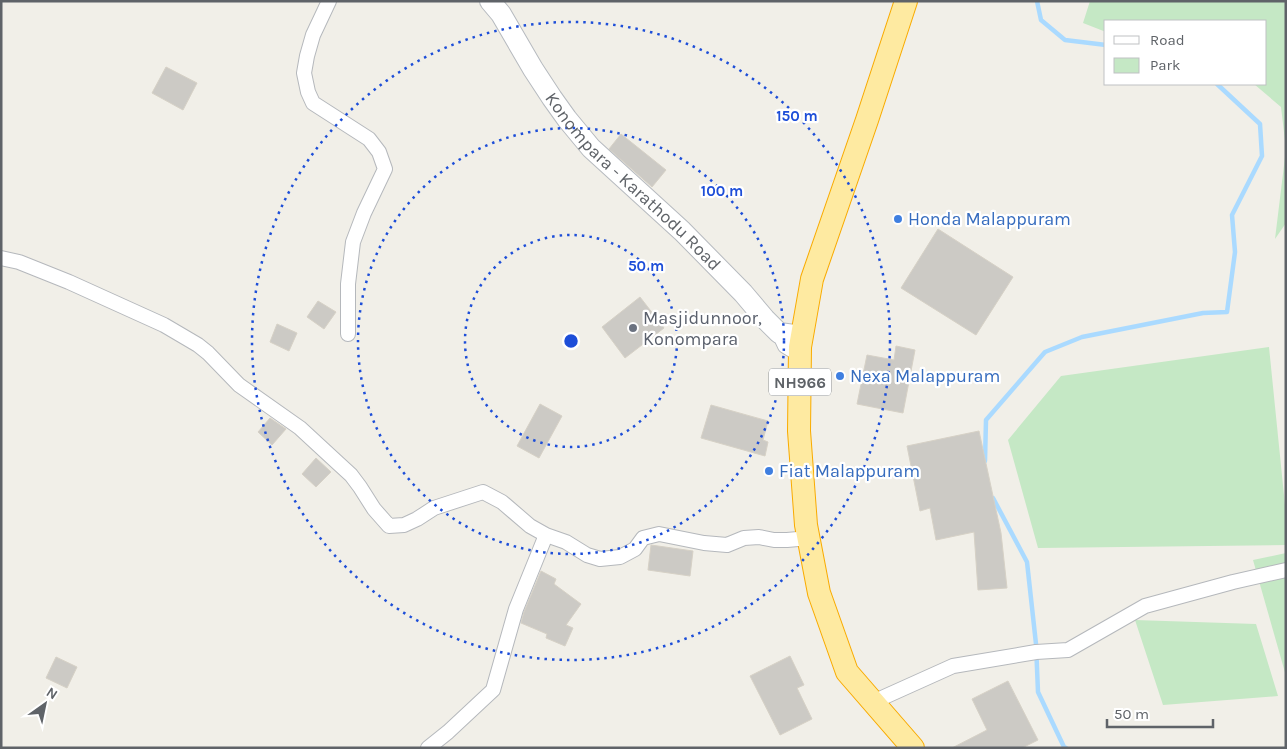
<svg xmlns="http://www.w3.org/2000/svg" width="1287" height="749" viewBox="0 0 1287 749" font-family="Karla,sans-serif">
<style>
.green{fill:#c5e8c5}
.lines{fill:none;stroke-linecap:round;stroke-linejoin:round}
.stream{stroke:#aadaff;stroke-width:4.5}
.building{fill:#cccac5;stroke:#d6d1c6}
.minor-casing{stroke:#b5b8bc;stroke-width:16}
.secondary-casing{stroke:#b6babf;stroke-width:22}
.trunk-casing{stroke:#f9ab00;stroke-width:24}
.minor{stroke:#fff;stroke-width:14}
.secondary{stroke:#fff;stroke-width:20}
.trunk{stroke:#feeaa1;stroke-width:22}
.ring{fill:none;stroke:#1d4ed8;stroke-width:2.5;stroke-dasharray:2.5 5}
.shop-dot{fill:#3f7fe0;stroke:#fff;stroke-width:2}
.worship-dot{fill:#6b7280;stroke:#fff;stroke-width:2}
.labels{text-anchor:middle;dominant-baseline:central;stroke-width:4.5;stroke-linejoin:round;paint-order:stroke}
.shield{fill:#fff;stroke:#8f9295;stroke-width:1}
.shield-label{font-size:16px;font-weight:bold;fill:#5f6368}
.street-label{font-size:18px;fill:#5f6368;stroke:#fff}
.shop-label{font-size:18px;fill:#366cbe;stroke:#fff;text-anchor:start}
.worship-label{font-size:18px;fill:#5b616d;stroke:#fff;text-anchor:start}
.centre{fill:#1d4ed8;stroke:#fff;stroke-width:2.5}
.ring-label{font-size:15px;text-anchor:middle;font-weight:bold;fill:#1d4ed8;stroke:#fff;stroke-width:4.5;stroke-linejoin:round;paint-order:stroke}
</style>
<rect width="100%" height="100%" fill="#f1efe8"/>
<!-- green -->
<path class="green" d="M 1090,1 L 1286,1 L 1286,223 L 1275,239 L 1286,149 L 1281,107 L 1254,84 L 1266,84 L 1266,21 L 1106,21 L 1106,32 L 1083,23 Z
M 1269,347 L 1286,515 L 1286,545 L 1038,548 L 1008,440 L 1061,376 Z
M 1286,553 L 1286,676 L 1253,560 Z
M 1135,620 L 1256,624 L 1278,696 L 1163,705 Z"/>
<g class="lines">
<!-- stream -->
<path class="stream" d="M 1037,1 L 1041,20 L 1065,40 L 1106,45
M 985,461 L 986,420 L 1045,352 L 1082,337 L 1203,313 L 1227,312 L 1235,252 L 1232,215 L 1262,156 L 1260,124 L 1217,84
M 993,498 L 1027,562 L 1036,644 L 1038,692 L 1064,747 L 1066,748"/>
</g>
<!-- building -->
<path class="building" d="M 166,67 L 197,83 L 183,110 L 152,93 Z
M 621,134 L 666,170 L 652,187 L 609,149 Z
M 938,229 L 1013,277 L 976,335 L 901,288 Z
M 640,297 L 664,328 L 625,358 L 602,327 Z
M 318,301 L 336,312 L 324,329 L 307,317 Z
M 277,324 L 297,333 L 289,351 L 270,342 Z
M 896,346 L 915,350 L 903,413 L 857,404 L 867,355 L 894,360 Z
M 540,404 L 562,416 L 539,458 L 517,446 Z
M 711,405 L 768,421 L 763,440 L 768,442 L 765,456 L 701,438 Z
M 270,418 L 286,429 L 272,445 L 258,432 Z
M 979,431 L 1001,533 L 1007,588 L 978,590 L 974,532 L 936,540 L 930,508 L 920,511 L 907,446 Z
M 316,458 L 331,472 L 316,487 L 302,474 Z
M 651,545 L 693,551 L 690,576 L 648,570 Z
M 541,571 L 556,579 L 554,584 L 581,604 L 566,625 L 573,628 L 565,646 L 546,638 L 547,634 L 521,623 L 524,612 Z
M 790,656 L 804,685 L 797,688 L 812,719 L 780,735 L 750,676 Z
M 56,657 L 77,667 L 67,688 L 46,678 Z
M 1008,681 L 1038,740 L 1022,748 L 952,748 L 987,730 L 972,699 Z"/>
<g class="lines">
<!-- minor casing -->
<g class="minor-casing">
<path id="minor" d="M 329,1 L 313,35 L 307,56 L 304,73 L 308,92 L 313,103 L 369,139 L 379,152 L 385,169 L 364,213 L 353,242 L 348,284 L 348,334
M 1,258 L 19,262 L 69,282 L 164,325 L 198,345 L 208,353 L 239,385 L 300,428 L 339,464 L 351,475 L 360,487 L 374,509 L 389,526 L 404,525 L 417,519 L 434,508 L 483,492 L 502,502 L 530,526 L 546,535 L 566,542 L 587,555 L 600,559 L 620,557 L 635,549 L 643,538 L 659,534 L 704,543 L 727,545 L 744,538 L 759,537 L 774,540 L 787,540 L 809,538
M 779,333 L 785,346 L 800,355
M 873,702 L 953,666 L 1036,652 L 1068,650 L 1145,606 L 1233,582 L 1286,570
M 428,748 L 448,732 L 493,690 L 516,609 L 546,535"/>
</g>
<!-- secondary casing -->
<g class="secondary-casing">
<g id="secondary">
<path id="s1" d="M 490,1 L 501,14 L 533,69 L 552,98 L 567,119 L 591,148 L 682,231 L 743,293 L 765,319 L 779,333 L 802,336"/>
</g>
</g>
<!-- trunk casing -->
<g class="trunk-casing">
<path id="trunk" d="M 906,1 L 867,120 L 812,279 L 800,347 L 799,431 L 806,525 L 819,593 L 847,672 L 913,748"/>
</g>
<!-- minor -->
<use href="#minor" class="minor"/>
<!-- secondary -->
<use href="#secondary" class="secondary"/>
<!-- trunk -->
<use href="#trunk" class="trunk"/>
</g>
<!-- distance rings -->
<g class="ring">
<circle cx="571" cy="341" r="106"/>
<circle cx="571" cy="341" r="213"/>
<circle cx="571" cy="341" r="319"/>
</g>
<!-- markers -->
<g class="shop-dot">
<circle cx="898" cy="219" r="5"/>
<circle cx="840" cy="376" r="5"/>
<circle cx="769" cy="471" r="5"/>
</g>
<circle class="worship-dot" cx="633" cy="328" r="5"/>
<g class="labels">
<!-- shield labels -->
<rect class="shield" x="769" y="368.5" width="62" height="27" rx="4"/>
<g class="shield-label">
<text x="800" y="382">NH966</text>
</g>
<!-- street labels -->
<g class="street-label">
<text stroke="none"><textPath href="#s1" startOffset="232">Konompara - Karathodu Road</textPath></text>
</g>
<!-- shop labels -->
<g class="shop-label">
<text x="908" y="219">Honda Malappuram</text>
<text x="850" y="376">Nexa Malappuram</text>
<text x="779" y="471">Fiat Malappuram</text>
</g>
<!-- worship labels -->
<g class="worship-label">
<text x="643" y="318">Masjidunnoor,<tspan x="643" dy="21">Konompara</tspan></text>
</g>
</g>
<circle cx="571" cy="341" r="8" class="centre"/>
<g class="ring-label">
<text x="797" y="121">150 m</text>
<text x="722" y="196">100 m</text>
<text x="646" y="271">50 m</text>
</g>
<!-- border -->
<rect width="1287" height="749" fill="none" stroke="#5f6368" stroke-width="5"/>
<!-- legend -->
<rect x="1104" y="20" width="162" height="65" fill="#ffffff" stroke="#bfc1c3"/>
<rect x="1114" y="36" width="25" height="8" fill="#ffffff" stroke="#bfc1c3"/>
<text x="1150" y="45" font-size="15" fill="#5f6368">Road</text>
<rect x="1114" y="58" width="25" height="15" fill="#c5e8c5" stroke="#bfc1c3"/>
<text x="1150" y="70" font-size="15" fill="#5f6368">Park</text>
<!-- north arrow -->
<g transform="translate(45 704) rotate(33)" stroke="#ffffff" stroke-width="4" paint-order="stroke">
<path d="M0-4L9 19L0 12L-9 19Z" fill="#5f6368"/>
<text y="-8" font-size="14" font-weight="bold" text-anchor="middle" fill="#5f6368">N</text>
</g>
<!-- scale -->
<path d="M1107 719v8h106v-8" fill="none" stroke="#5f6368" stroke-width="2.5"/>
<text x="1114" y="719" font-size="15" fill="#5f6368" stroke="#ffffff" stroke-width="4" paint-order="stroke">50 m</text>
</svg>
